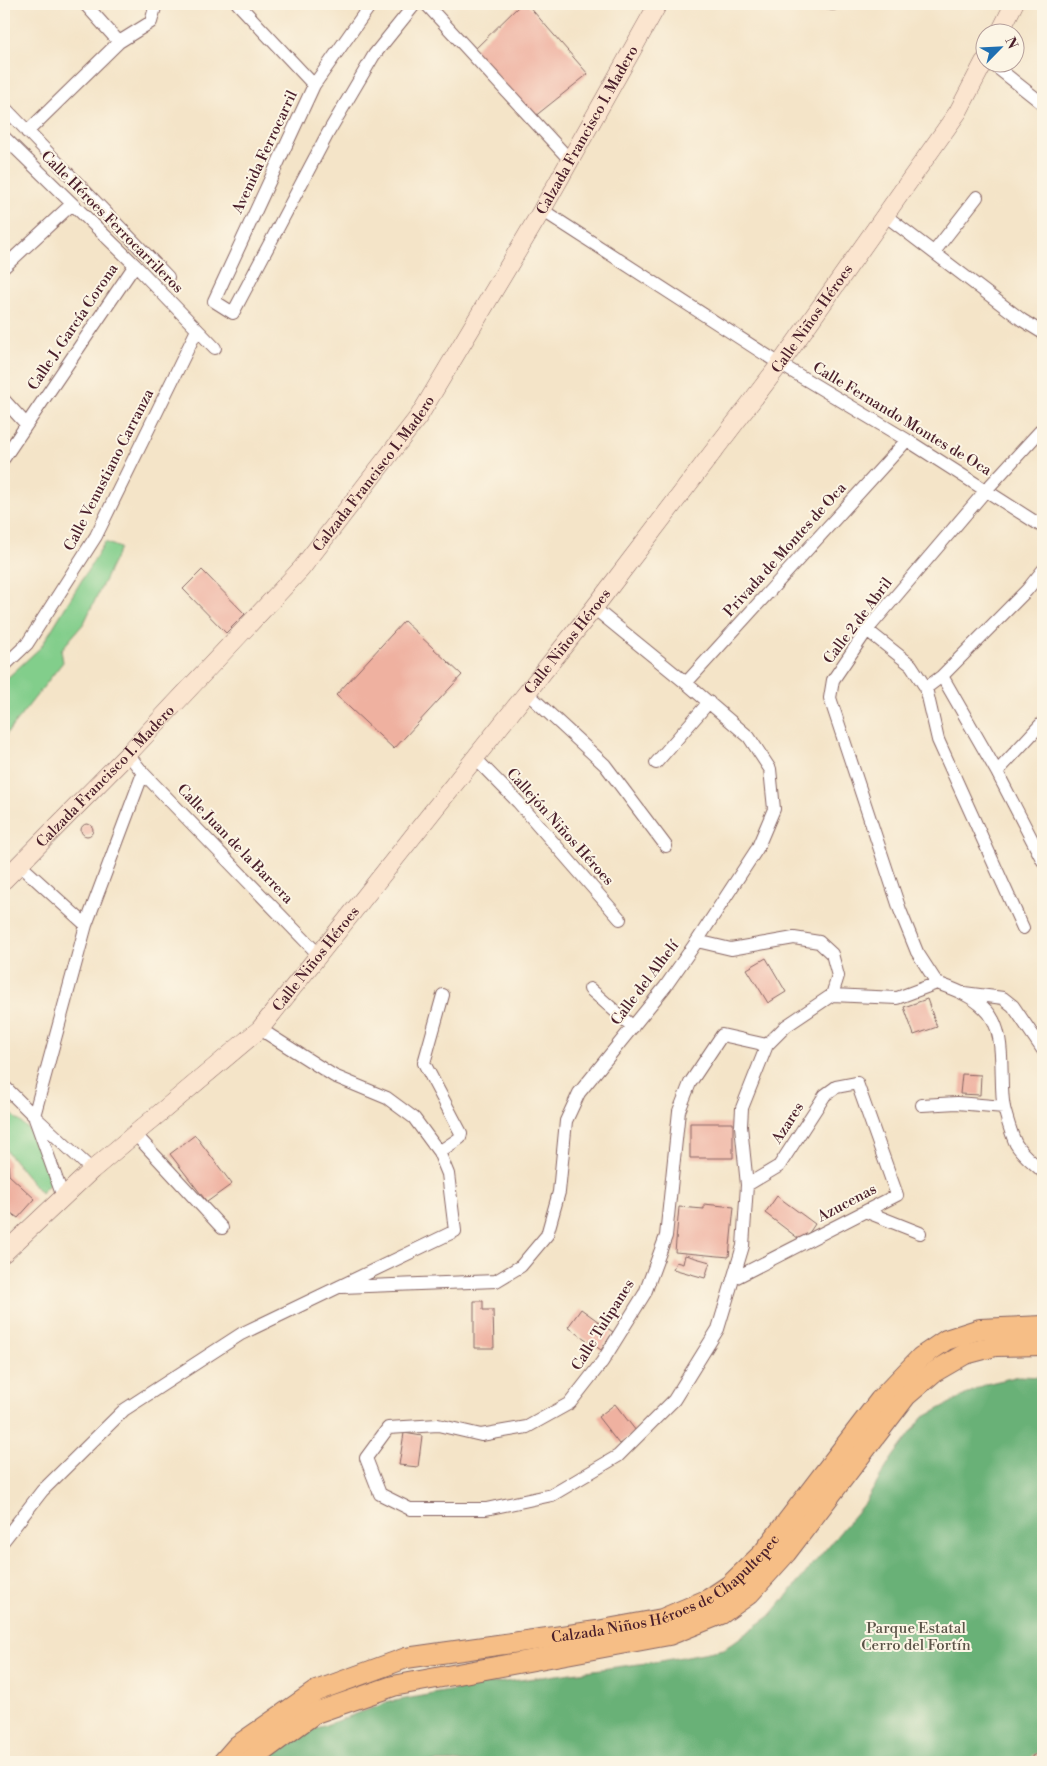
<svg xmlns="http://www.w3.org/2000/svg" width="1047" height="1766" viewBox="0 0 1047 1766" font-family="'Libre Bodoni',serif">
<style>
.green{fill:#82ce8b;stroke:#66765b}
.forest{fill:#69b177;stroke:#5a6851}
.building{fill:#efb1a0}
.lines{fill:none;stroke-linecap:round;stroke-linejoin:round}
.street-casing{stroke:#866462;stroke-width:14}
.secondary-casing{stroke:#866462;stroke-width:19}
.primary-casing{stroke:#866462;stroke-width:22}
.street{stroke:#fff;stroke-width:12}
.secondary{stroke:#fbe5cf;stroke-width:18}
.primary{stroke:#f6be86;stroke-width:20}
.labels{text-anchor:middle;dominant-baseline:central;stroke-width:4;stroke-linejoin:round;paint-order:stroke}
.street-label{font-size:15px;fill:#4a1f2b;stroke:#fcf5e5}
.park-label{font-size:15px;fill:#5b5448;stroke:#fcf5e5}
</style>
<rect width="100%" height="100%" fill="#fcf5e5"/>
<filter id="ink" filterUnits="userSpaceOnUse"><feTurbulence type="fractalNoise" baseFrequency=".02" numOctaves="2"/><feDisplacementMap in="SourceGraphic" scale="10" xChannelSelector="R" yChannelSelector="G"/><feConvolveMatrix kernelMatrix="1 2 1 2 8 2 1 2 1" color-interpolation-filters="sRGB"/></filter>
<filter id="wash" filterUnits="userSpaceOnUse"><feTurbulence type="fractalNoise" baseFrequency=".0096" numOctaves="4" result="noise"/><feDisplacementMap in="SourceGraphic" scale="20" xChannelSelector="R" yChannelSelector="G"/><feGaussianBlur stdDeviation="1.12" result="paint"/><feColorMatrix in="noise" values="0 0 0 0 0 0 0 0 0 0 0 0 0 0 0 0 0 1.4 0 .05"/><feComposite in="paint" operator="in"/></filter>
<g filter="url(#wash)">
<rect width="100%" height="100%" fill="#f4e4c8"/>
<!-- green -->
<path class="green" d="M 105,542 L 120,548 L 84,623 L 61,650 L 63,662 L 4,737 L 4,681 L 41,647 Z
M 4,1107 L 38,1138 L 50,1183 L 41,1193 L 4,1148 Z"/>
<!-- forest -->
<path class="forest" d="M 1019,1376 L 1043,1377 L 1043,1762 L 265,1762 L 301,1734 L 389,1702 L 482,1685 L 661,1661 L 724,1649 L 770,1616 L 866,1501 L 892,1458 L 922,1418 L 986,1384 Z"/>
<g id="blocks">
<!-- building -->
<path class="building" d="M 521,4 L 527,4 L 588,74 L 534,117 L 473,51 Z
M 202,570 L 245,614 L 226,633 L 183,589 Z
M 404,621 L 462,675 L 394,749 L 336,695 Z
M81 830a6 6 0 1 1 12 0a6 6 0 1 1-12 0Z
M 766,958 L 786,992 L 768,1003 L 747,969 Z
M 927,999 L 937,1027 L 914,1035 L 904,1007 Z
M 962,1074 L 981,1075 L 980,1095 L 960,1094 Z
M 690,1123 L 733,1123 L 733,1158 L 690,1158 Z
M 195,1135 L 232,1184 L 207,1202 L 170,1154 Z
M 4,1154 L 8,1161 L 9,1175 L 35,1199 L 18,1218 L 4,1208 Z
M 777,1196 L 815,1224 L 803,1242 L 765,1213 Z
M 704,1204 L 734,1207 L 729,1257 L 675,1252 L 679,1207 L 704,1209 Z
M 685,1255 L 710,1262 L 705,1278 L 673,1269 L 676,1262 L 683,1264 Z
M 474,1301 L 483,1301 L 483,1310 L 493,1310 L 494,1348 L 474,1348 Z
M 581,1309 L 613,1332 L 601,1350 L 568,1327 Z
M 615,1404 L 636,1431 L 619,1444 L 598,1417 Z
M 404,1433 L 422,1436 L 418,1467 L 399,1465 Z
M 1043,1751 L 1043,1762 L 1026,1762 L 1033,1759 L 1032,1756 Z"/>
</g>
</g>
<g filter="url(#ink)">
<use href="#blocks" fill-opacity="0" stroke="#866462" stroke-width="1"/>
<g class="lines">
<!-- street casing -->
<g class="street-casing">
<path id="street" d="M 85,4 L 119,42
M 238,4 L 314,85
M 371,4 L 314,85 L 214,301 L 233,313 L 328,133 L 374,55 L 415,4
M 426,4 L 569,159
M 832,4 L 833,4
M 990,62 L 1043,104
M 4,107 L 168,277
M 27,132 L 119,42 L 151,22 L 156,4
M 4,137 L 135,265 L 215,348
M 542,210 L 780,364 L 907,440 L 1043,527
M 886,216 L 1022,320 L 1043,333
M 934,252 L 977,197
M 4,267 L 72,204
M 4,400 L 26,424
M 4,458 L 135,265
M 867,630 L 911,665 L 926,688 L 942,676 L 1027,590 L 1043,570
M 4,666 L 27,644 L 96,536 L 197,330
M 942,676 L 997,772 L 1043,861
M 686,683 L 907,440
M 926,688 L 938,740 L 1023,928
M 526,692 L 605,765 L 666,846
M 128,754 L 143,773 L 320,956
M 475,758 L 518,802 L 620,919
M 656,763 L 709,702
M 997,772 L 1043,722
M 19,864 L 86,925
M 697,941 L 731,949 L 794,938 L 819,942 L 832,954 L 838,976 L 832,995 L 786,1026 L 767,1045 L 742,1108 L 741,1126 L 747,1185 L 743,1246 L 718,1329 L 674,1400 L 618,1456 L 552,1495 L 486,1509 L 410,1509 L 380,1494 L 366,1458 L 388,1428 L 438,1425 L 481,1435 L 527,1427 L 570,1403 L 602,1362 L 645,1293 L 666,1236 L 679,1111 L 690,1083 L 722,1035 L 767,1045
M 937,983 L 917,952 L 900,910 L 830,698 L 833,680 L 867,630 L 987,489 L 1043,428
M 937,983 C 953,989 971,995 984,1008 C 1009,1030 998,1079 1004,1108 C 1007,1119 1011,1134 1016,1144 C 1023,1156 1034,1163 1043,1172
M 590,989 L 633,1027
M 964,993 L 1003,998 L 1013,1006 L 1043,1050
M 832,995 L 897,998 L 937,983
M 4,1086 L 34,1116 L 63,1197
M 922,1105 L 957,1103 L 1004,1107
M 136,1135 L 222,1228
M 439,1152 L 460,1138 L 461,1133 L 424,1063 L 443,995
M 92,1170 L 34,1116 L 86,925 L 143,773
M 867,1212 L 920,1233
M 733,1279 L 897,1195 L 857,1083 L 836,1087 L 825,1095 L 779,1166 L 747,1185
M 342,1287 L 496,1281 L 521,1266 L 547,1235 L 559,1192 L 566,1121 L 579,1093 L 665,987 L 697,941 L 757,849 L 774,809 L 770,769 L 749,737 L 686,683 L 594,608
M 4,1540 L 42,1491 L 124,1410 L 241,1334 L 455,1231 L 448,1174 L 439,1152 L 414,1118 L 387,1098 L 334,1076 L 260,1029"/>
</g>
<!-- secondary casing -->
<g class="secondary-casing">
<g id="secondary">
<path d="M 1000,32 L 1014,4"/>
<path id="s1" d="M 4,880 L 128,754 L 301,569 L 419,416 L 542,210 L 658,4"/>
<path id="s2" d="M 4,1253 L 92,1170 L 260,1029 L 594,608 L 780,364 L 958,112 L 984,62"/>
</g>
</g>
<!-- primary casing -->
<g class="primary-casing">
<g id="primary">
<path id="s3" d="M 223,1762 L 237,1746 L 316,1691 L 406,1658 L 597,1631 L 662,1619 L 709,1599 L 730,1585 L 763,1553 L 880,1400 L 921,1357 L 946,1340 L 980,1329 L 1043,1326"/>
<path d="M 248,1762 L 315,1713 L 393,1686 L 669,1635 L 721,1614 L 749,1594 L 786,1553 L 906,1396 L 934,1372 L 965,1354 L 995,1346 L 1043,1345"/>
</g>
</g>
<!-- street -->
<use href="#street" class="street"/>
<!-- secondary -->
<use href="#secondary" class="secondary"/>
<!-- primary -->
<use href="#primary" class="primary"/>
</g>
</g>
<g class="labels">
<!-- street labels -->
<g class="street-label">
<text stroke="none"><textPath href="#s1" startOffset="955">Calzada Francisco I. Madero</textPath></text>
<text transform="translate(265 152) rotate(-65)">Avenida Ferrocarril</text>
<text transform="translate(112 222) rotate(45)">Calle Héroes Ferrocarrileros</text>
<text stroke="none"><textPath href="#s2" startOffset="1240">Calle Niños Héroes</textPath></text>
<text transform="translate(73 327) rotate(-56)">Calle J. García Corona</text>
<text transform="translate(902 419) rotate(31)">Calle Fernando Montes de Oca</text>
<text transform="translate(109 470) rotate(-63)">Calle Venustiano Carranza</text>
<text stroke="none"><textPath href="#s1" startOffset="550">Calzada Francisco I. Madero</textPath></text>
<text transform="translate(785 550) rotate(-48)">Privada de Montes de Oca</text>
<text transform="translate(858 621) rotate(-53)">Calle 2 de Abril</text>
<text stroke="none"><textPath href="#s2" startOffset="835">Calle Niños Héroes</textPath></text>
<text stroke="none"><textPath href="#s1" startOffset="145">Calzada Francisco I. Madero</textPath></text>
<text transform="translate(560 827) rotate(48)">Callejón Niños Héroes</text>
<text transform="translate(235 844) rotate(46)">Calle Juan de la Barrera</text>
<text stroke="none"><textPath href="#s2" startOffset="430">Calle Niños Héroes</textPath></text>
<text transform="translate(645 983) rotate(-53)">Calle del Alhelí</text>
<text transform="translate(788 1123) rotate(-57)">Azares</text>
<text transform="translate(847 1203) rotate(-28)">Azucenas</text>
<text transform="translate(603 1325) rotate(-58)">Calle Tulipanes</text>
<text stroke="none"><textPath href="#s3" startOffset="488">Calzada Niños Héroes de Chapultepec</textPath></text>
</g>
<!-- park labels -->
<g class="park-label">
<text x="916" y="1628">Parque Estatal<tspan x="916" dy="17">Cerro del Fortín</tspan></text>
</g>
</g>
<!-- margin -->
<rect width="1047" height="1766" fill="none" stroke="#fcf5e5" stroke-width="20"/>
<!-- north arrow -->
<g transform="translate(1000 48) rotate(66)"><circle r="24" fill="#fcf5e5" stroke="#b59f9b"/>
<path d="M0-4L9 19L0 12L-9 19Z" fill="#1f6fb2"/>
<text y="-8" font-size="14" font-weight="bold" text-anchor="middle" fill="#4a1f2b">N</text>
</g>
</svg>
